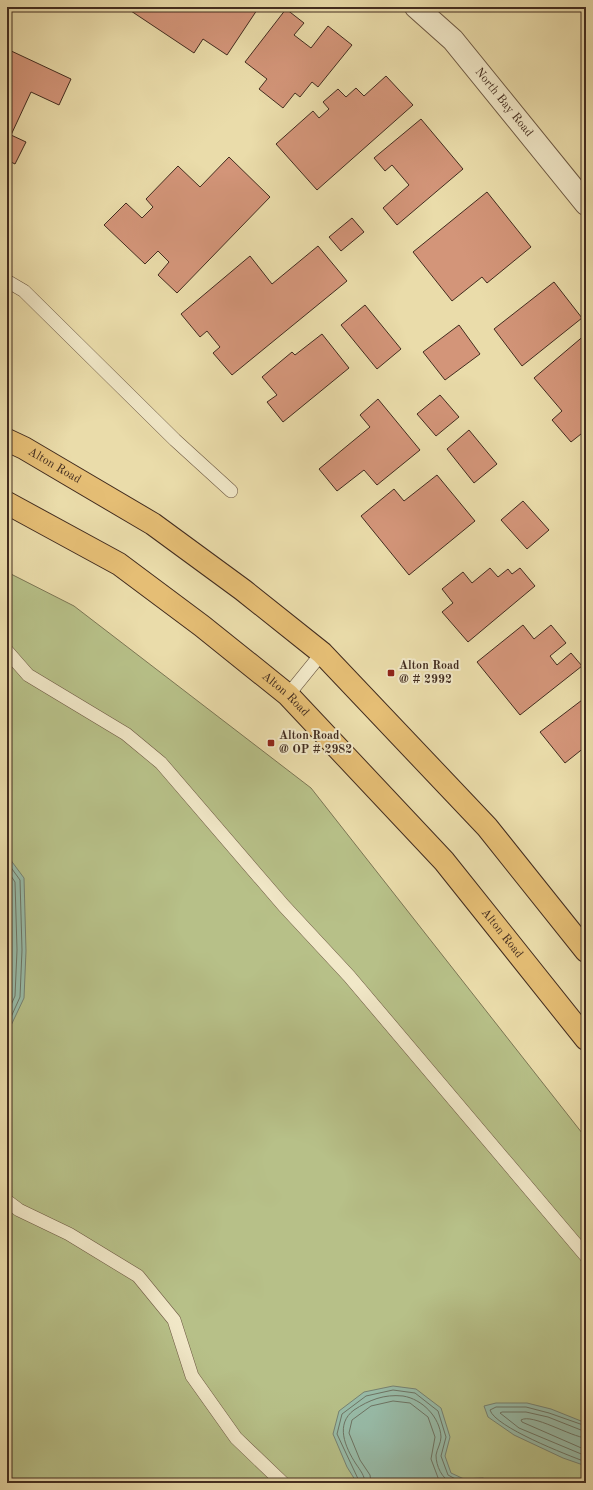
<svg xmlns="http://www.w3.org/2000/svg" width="593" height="1490" viewBox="0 0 593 1490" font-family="'Old Standard TT',serif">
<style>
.green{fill:#b7c088;stroke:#7c7654}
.water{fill:#98bca9;stroke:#768272}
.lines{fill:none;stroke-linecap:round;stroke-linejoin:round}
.shore{stroke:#6d7464;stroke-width:1}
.building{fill:#d39579;stroke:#422c1f}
.service-casing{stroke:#6c5842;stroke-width:14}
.minor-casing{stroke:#6c5842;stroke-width:24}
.trunk-casing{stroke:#422c1f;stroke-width:24}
.service{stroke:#f1e8c8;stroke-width:13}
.minor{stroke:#f1e8c8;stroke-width:22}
.trunk{stroke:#e5be75;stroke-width:22}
.poi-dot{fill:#8f2418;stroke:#f1e8c8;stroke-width:1.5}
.labels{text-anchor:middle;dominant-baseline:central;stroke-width:4;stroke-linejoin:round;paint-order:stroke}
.street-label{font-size:12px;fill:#422c1f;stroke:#f1e8c8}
.poi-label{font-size:12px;font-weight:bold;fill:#422c1f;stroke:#f1e8c8;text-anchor:start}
</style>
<rect width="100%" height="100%" fill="#eadcaa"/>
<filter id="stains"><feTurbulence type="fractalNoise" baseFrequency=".005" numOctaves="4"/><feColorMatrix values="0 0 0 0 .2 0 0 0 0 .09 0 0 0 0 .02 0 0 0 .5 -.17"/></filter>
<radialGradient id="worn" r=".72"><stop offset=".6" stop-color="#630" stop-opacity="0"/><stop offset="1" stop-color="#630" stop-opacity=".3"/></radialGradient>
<!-- green -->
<path class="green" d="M 7,572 L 74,606 L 311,788 L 586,1138 L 586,1483 L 7,1483 Z"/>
<!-- water -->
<path class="water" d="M 7,855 L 24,878 L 26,951 L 24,998 L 7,1034 Z
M 393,1386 L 416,1389 L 441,1408 L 450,1437 L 445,1456 L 451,1473 L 464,1479 L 483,1478 L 492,1483 L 357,1483 L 347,1467 L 333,1434 L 339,1411 L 364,1392 Z
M 496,1403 L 527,1403 L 551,1409 L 586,1423 L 586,1466 L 563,1458 L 514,1435 L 488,1417 L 484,1406 Z"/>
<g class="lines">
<!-- shore -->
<path class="shore" d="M 7,862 L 20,880 L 22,950 L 20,997 L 7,1026
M 7,870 L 15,882 L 17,950 L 15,996 L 7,1014
M 7,881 L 9,884 L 11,951 L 7,999
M 586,1426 L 549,1413 L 526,1407 L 496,1407 L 490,1410 C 495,1427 567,1455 586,1462
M 586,1432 L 548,1417 L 526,1412 L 502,1412 L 500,1413 L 519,1428 L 586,1456
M 586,1438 C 571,1437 532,1413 521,1420 L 522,1422 L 586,1450
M 360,1483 L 337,1434 L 342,1414 L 366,1396 L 393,1390 L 415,1393 L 438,1411 L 446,1437 L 441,1456 L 448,1475 L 463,1483 L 483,1483
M 365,1483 C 365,1476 360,1470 356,1464 C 345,1447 335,1424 354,1410 C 369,1400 384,1394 403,1396 C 422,1399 440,1417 441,1437 C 441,1443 437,1449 436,1455 C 436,1466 442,1479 452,1483
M 371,1483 L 370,1475 L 360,1460 L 349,1433 L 352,1420 L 371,1406 L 393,1401 L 410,1403 L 428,1417 L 435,1437 L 431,1459 L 440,1483"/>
</g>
<!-- building -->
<path class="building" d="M 129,7 L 259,7 L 227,55 L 203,39 L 194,53 L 128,9 Z
M 286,9 L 304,23 L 294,35 L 311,48 L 328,26 L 352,45 L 318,87 L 312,82 L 300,97 L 295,93 L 283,108 L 259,89 L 267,79 L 245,62 Z
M 7,49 L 71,79 L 59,105 L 31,92 L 11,135 L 26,142 L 15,164 L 7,160 Z
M 386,76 L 413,105 L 317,190 L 276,144 L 313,111 L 319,118 L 329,109 L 323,102 L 338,89 L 346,97 L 356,88 L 364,96 Z
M 421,119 L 463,169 L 397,225 L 383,208 L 409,185 L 392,165 L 385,171 L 374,158 Z
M 229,157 L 270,197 L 177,293 L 158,275 L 169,262 L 158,251 L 145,264 L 104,225 L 126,203 L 142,218 L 153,207 L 146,199 L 178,166 L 200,187 Z
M 487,192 L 531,247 L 487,283 L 482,277 L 452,301 L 413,252 Z
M 352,218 L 364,232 L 341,251 L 329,237 Z
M 318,246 L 347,281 L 232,375 L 213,353 L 220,347 L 207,331 L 200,337 L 181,314 L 250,256 L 272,284 Z
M 554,282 L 582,318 L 522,366 L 494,329 Z
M 365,305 L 401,349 L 377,369 L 341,325 Z
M 459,325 L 480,354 L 445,380 L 423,352 Z
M 322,334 L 349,368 L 283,422 L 267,402 L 277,395 L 262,377 L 292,352 L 295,355 Z
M 586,334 L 586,430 L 571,442 L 552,420 L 562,411 L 534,378 Z
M 440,395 L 459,417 L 436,436 L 417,414 Z
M 378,399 L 420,450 L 377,485 L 364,470 L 337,491 L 319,469 L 370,427 L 360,415 Z
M 469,430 L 497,464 L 474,483 L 447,449 Z
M 437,475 L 475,521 L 409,575 L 361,516 L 394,489 L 404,501 Z
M 523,501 L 549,530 L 527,549 L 501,520 Z
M 490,568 L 498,577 L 508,569 L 512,574 L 520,568 L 535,586 L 468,642 L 442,612 L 453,603 L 442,589 L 463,572 L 472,583 Z
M 523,625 L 534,639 L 551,625 L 566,643 L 550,656 L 557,665 L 571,653 L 582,666 L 520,715 L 477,662 Z
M 586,697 L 586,749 L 585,747 L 565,763 L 540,732 Z"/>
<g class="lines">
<!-- service casing -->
<g class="service-casing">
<path id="service" d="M 7,281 L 24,291 L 175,440 L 231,491
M 7,651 L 28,675 L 126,734 L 161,763 L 284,906 L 349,976 L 586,1256
M 288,695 L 322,653
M 7,1201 L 19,1210 L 69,1234 L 138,1276 L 174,1320 L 192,1376 L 236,1438 L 283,1483"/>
</g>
<!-- minor casing -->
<g class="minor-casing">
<g id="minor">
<path id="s1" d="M 416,7 L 453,40 L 586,204"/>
</g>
</g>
<!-- trunk casing -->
<g class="trunk-casing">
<g id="trunk">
<path id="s2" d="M 7,440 L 24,448 L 153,524 L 243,590 L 322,653 L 487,827 L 586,951"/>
<path id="s3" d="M 7,503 L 119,564 L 202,626 L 288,695 L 444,861 L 586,1039"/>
</g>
</g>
<!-- service -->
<use href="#service" class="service"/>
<!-- minor -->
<use href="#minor" class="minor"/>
<!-- trunk -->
<use href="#trunk" class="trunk"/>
</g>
<!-- markers -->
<g class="poi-dot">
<rect x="387" y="669" width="8" height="8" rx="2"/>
<rect x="267" y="739" width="8" height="8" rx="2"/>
</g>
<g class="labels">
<!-- street labels -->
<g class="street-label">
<text stroke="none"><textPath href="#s1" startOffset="130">North Bay Road</textPath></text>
<text stroke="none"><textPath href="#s2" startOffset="54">Alton Road</textPath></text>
<text stroke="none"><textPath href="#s3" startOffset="339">Alton Road</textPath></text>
<text stroke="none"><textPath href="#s3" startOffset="662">Alton Road</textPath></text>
</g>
<!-- poi labels -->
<g class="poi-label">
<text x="399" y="666">Alton Road<tspan x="399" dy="14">@ # 2992</tspan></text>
<text x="279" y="736">Alton Road<tspan x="279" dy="14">@ OP # 2982</tspan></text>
</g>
</g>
<!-- margin -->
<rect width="593" height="1490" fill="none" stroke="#eadcaa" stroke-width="24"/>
<rect x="8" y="8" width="577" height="1474" fill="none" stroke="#422c1f" stroke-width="2"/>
<rect x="12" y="12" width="569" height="1466" fill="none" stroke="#422c1f"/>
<rect width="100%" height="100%" filter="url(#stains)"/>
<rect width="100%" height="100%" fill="url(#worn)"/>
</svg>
